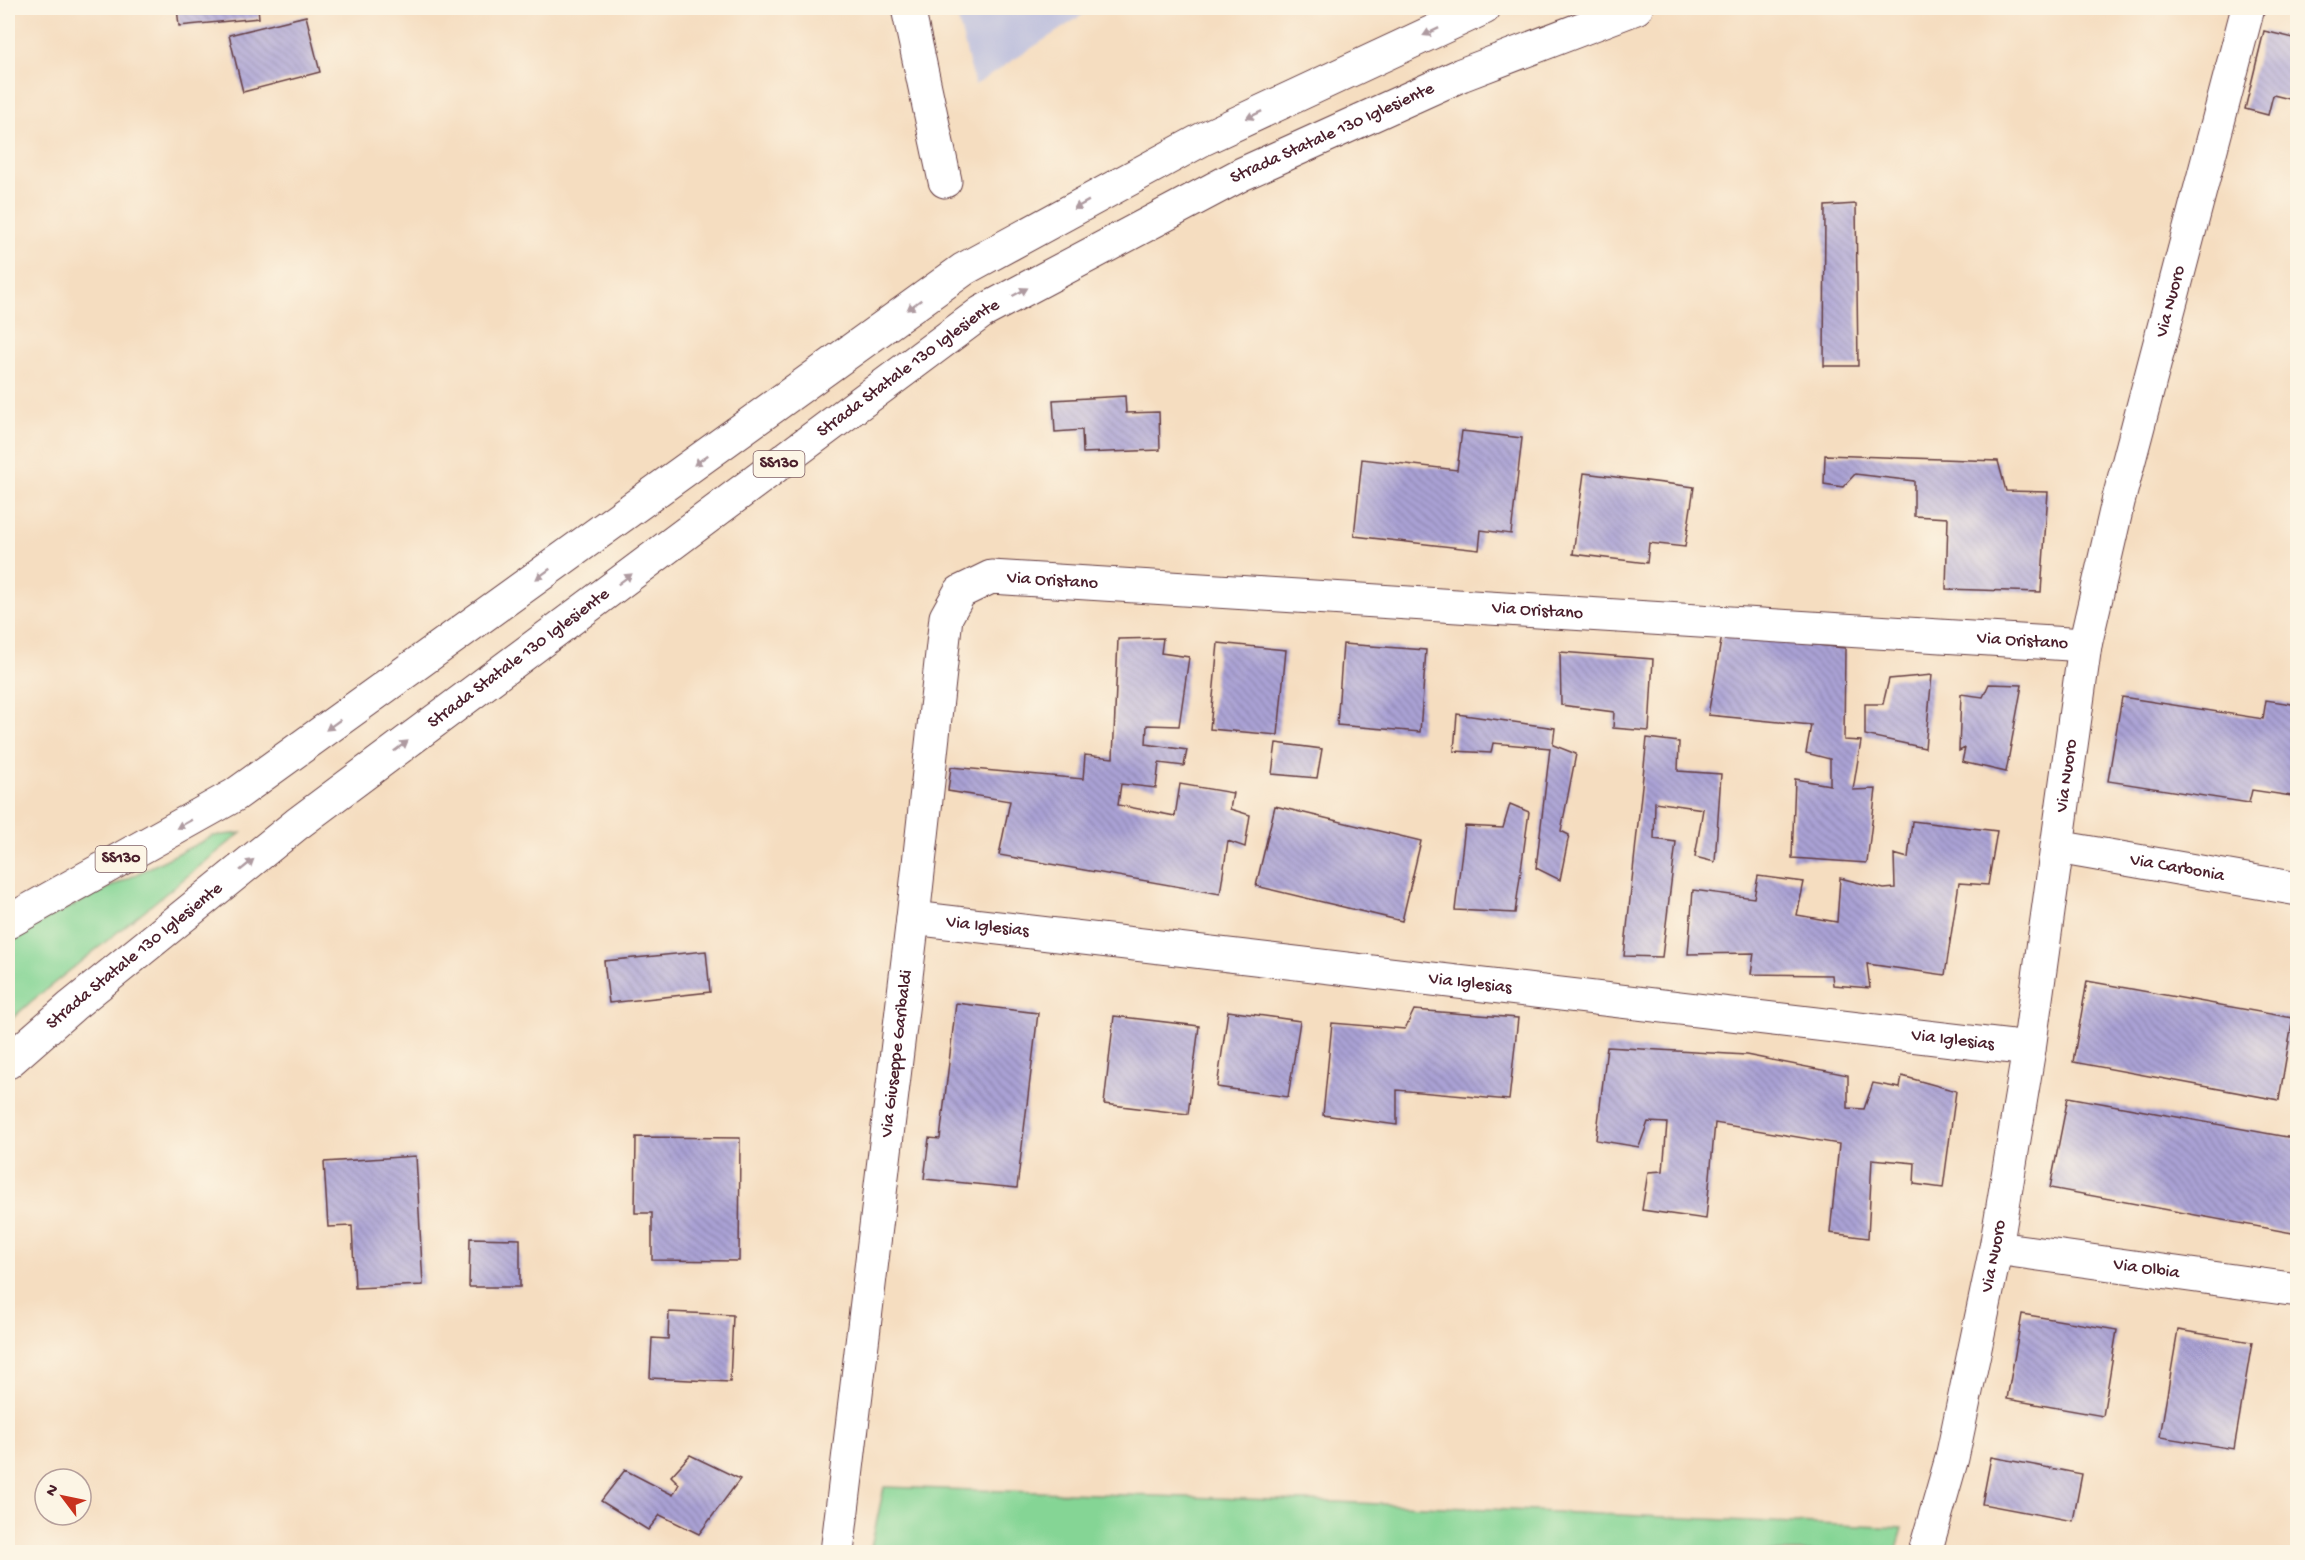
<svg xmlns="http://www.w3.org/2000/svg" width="2305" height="1560" viewBox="0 0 2305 1560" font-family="'Gochi Hand',sans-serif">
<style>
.industrial{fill:#c1c2dd}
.green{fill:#85d595;stroke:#687a60;stroke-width:1.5}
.building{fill:url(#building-back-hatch)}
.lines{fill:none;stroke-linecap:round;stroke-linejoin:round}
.minor-casing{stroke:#643c41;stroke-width:35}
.primary-casing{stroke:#643c41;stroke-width:35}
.minor{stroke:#fff;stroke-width:33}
.primary{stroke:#fff;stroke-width:33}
.oneway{fill:#ae9aa0}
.labels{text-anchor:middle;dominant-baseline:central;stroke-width:5;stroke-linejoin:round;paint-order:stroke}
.shield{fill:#fcf5e5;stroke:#7f5f63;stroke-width:1.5}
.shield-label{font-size:16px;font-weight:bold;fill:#4a1f2b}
.street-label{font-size:18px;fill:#4a1f2b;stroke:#fcf5e5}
</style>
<defs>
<pattern id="building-back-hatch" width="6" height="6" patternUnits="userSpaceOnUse" patternTransform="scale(1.5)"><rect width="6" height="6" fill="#aaa2d5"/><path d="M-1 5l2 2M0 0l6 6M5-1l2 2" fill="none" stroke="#8c83ad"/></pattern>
</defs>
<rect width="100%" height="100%" fill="#fcf5e5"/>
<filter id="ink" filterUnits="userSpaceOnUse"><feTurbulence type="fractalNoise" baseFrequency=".0167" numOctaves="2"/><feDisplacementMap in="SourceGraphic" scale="12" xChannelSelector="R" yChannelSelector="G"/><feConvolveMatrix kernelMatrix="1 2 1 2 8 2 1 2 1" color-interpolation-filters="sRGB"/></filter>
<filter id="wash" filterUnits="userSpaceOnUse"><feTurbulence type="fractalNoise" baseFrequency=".008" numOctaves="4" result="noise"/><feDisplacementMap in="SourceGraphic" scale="24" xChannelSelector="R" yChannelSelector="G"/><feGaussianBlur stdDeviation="1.35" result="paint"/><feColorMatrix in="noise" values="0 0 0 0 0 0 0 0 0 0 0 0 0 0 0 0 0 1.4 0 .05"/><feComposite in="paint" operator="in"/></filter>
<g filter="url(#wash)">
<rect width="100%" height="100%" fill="#f5ddc0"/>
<!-- industrial -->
<path class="industrial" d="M 955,8 L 1093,8 L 975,85 Z"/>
<!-- green -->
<path class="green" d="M 241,833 L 33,1000 L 8,1022 L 8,938 L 213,836 Z
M 884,1487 L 1336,1502 L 1903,1528 L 1896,1552 L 870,1552 Z"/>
<g id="blocks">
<!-- building -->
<path class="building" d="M 177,8 L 258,8 L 259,18 L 179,26 Z
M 306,16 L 320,72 L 243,92 L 229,35 Z
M 2264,31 L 2298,39 L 2298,101 L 2273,95 L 2268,115 L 2245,109 Z
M 1856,204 L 1858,366 L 1824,366 L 1825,206 Z
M 1125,396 L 1126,413 L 1159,412 L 1160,450 L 1083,453 L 1082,430 L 1055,432 L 1053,400 Z
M 1462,431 L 1522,438 L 1511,534 L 1481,530 L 1479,550 L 1354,536 L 1362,459 L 1457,470 Z
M 1825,455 L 1998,461 L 2006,491 L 2048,492 L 2041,592 L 1946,589 L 1948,518 L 1914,516 L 1914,481 L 1855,474 L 1843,487 L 1824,484 Z
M 1584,473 L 1694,487 L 1685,547 L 1649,543 L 1647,563 L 1573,554 Z
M 1722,635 L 1845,648 L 1844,740 L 1861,741 L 1853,790 L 1876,789 L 1867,863 L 1792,858 L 1795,779 L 1830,785 L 1830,759 L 1806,753 L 1811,725 L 1708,715 Z
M 1163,638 L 1161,653 L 1189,657 L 1179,726 L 1147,725 L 1146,744 L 1187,750 L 1184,766 L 1159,763 L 1156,788 L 1121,784 L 1118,805 L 1175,816 L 1180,784 L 1233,793 L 1230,809 L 1250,815 L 1245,847 L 1228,841 L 1220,894 L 999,855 L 1010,801 L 948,791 L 951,767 L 1083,779 L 1085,755 L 1113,758 L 1118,639 Z
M 1218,643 L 1286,650 L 1278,735 L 1210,729 Z
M 1343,644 L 1426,650 L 1420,732 L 1337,725 Z
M 1560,652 L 1653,659 L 1649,731 L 1613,728 L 1614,712 L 1561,705 Z
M 1932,675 L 1925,748 L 1865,735 L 1865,704 L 1883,704 L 1889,679 Z
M 1989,684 L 2022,685 L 2006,772 L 1962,762 L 1965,748 L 1959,751 L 1961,694 L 1983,697 Z
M 2122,697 L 2263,719 L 2266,700 L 2298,705 L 2298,797 L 2252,790 L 2249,803 L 2108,781 Z
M 1457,714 L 1555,728 L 1553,745 L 1576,754 L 1561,831 L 1569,835 L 1560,880 L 1536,868 L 1550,748 L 1493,743 L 1491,753 L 1454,751 Z
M 1647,738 L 1679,742 L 1678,771 L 1721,774 L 1715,862 L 1695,857 L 1703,809 L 1655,802 L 1654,839 L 1676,842 L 1662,957 L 1624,956 Z
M 1276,743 L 1322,749 L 1317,778 L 1272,774 Z
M 1510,804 L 1529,812 L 1515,913 L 1455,910 L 1465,826 L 1503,828 Z
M 1275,806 L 1421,841 L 1402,921 L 1256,886 Z
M 1912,821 L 1997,831 L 1988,885 L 1959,883 L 1945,975 L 1867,964 L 1870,988 L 1833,985 L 1832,975 L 1751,974 L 1754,953 L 1688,954 L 1693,890 L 1754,898 L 1758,876 L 1804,882 L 1797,915 L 1837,922 L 1840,878 L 1884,889 L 1895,888 L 1894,854 L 1908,858 Z
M 706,951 L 710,992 L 609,1003 L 604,961 Z
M 2087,981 L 2293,1018 L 2279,1100 L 2073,1062 Z
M 956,1003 L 1038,1013 L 1017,1188 L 924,1179 L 929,1138 L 940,1139 Z
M 1414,1010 L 1518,1018 L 1509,1100 L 1397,1090 L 1397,1125 L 1323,1115 L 1332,1023 L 1405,1029 Z
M 1228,1011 L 1300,1021 L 1288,1097 L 1217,1087 Z
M 1114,1016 L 1199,1026 L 1188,1114 L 1104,1104 Z
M 1607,1047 L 1746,1055 L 1848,1075 L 1848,1108 L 1864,1109 L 1873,1083 L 1900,1088 L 1902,1076 L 1956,1091 L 1943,1188 L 1914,1184 L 1915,1163 L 1872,1159 L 1868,1238 L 1830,1233 L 1839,1144 L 1715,1123 L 1706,1219 L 1642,1210 L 1648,1172 L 1663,1171 L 1667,1123 L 1648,1122 L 1639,1147 L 1596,1140 Z
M 2068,1097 L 2298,1139 L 2298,1234 L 2050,1188 Z
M 636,1137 L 740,1138 L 739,1261 L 652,1260 L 652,1213 L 635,1213 Z
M 416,1156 L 423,1285 L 355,1288 L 352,1226 L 328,1227 L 324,1162 Z
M 470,1238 L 520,1239 L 520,1287 L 469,1287 Z
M 669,1312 L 733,1315 L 730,1382 L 650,1378 L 652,1338 L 668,1339 Z
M 2022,1314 L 2117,1330 L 2103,1416 L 2007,1399 Z
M 2178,1330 L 2252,1342 L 2234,1449 L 2160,1437 Z
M 690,1455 L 740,1479 L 699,1534 L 660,1515 L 648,1530 L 601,1501 L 625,1470 L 673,1495 L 679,1484 L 671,1476 Z
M 1991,1457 L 2082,1474 L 2073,1521 L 1982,1504 Z"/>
</g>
</g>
<g filter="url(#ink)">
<use href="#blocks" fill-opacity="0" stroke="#643c41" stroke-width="1.5"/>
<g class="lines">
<!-- minor casing -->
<g class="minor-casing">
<g id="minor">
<path d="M 908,8 L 945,181"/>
<path id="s1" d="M 2057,847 L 2298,889"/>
<path id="s2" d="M 913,918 L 2029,1049"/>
<path id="s3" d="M 1996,1248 L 2298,1290"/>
<path id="s4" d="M 837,1552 L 913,918 L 946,617 L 960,592 L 991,577 L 2085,645"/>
<path id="s5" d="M 1925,1552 L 1952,1458 L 1996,1248 L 2029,1049 L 2085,645 L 2118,502 L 2248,8"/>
</g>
</g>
<!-- primary casing -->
<g class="primary-casing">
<g id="primary">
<path d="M 8,922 L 235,795 L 964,269 L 1203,139 L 1484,8"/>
<path id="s6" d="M 8,1062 L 72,1006 L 297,824 L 982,312 L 1242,174 L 1461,75 L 1636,8"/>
</g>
</g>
<!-- minor -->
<use href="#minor" class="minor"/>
<!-- primary -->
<use href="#primary" class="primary"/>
</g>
<!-- one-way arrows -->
<defs><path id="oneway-solid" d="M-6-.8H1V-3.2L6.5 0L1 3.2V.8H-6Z" transform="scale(1.5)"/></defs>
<g class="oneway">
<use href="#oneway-solid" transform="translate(1431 32) rotate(155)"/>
<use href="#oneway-solid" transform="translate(1254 115) rotate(155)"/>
<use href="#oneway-solid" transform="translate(1081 205) rotate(151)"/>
<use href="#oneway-solid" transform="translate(1020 292) rotate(-28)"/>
<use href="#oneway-solid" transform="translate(914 305) rotate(144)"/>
<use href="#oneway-solid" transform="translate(701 460) rotate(144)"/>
<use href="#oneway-solid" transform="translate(543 574) rotate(144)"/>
<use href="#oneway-solid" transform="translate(625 579) rotate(-37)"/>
<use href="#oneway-solid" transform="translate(333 725) rotate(144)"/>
<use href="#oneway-solid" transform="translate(401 746) rotate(-37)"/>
<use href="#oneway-solid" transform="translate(184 824) rotate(151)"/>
<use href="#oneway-solid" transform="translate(247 865) rotate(-39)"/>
</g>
</g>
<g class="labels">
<!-- shield labels -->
<g class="shield">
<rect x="753.5" y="451" width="51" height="26" rx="4.5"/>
<rect x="95.5" y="846" width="51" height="26" rx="4.5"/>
</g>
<g class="shield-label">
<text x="779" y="464">SS130</text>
<text x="121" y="859">SS130</text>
</g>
<!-- street labels -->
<g class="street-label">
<text stroke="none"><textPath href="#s6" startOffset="1623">Strada Statale 130 Iglesiente</textPath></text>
<text stroke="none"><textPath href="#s5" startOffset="1276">Via Nuoro</textPath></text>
<text stroke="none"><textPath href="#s6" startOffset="1137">Strada Statale 130 Iglesiente</textPath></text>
<text stroke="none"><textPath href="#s4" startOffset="1066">Via Oristano</textPath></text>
<text stroke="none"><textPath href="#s4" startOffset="1552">Via Oristano</textPath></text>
<text stroke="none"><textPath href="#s4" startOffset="2038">Via Oristano</textPath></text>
<text stroke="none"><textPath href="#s6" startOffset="651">Strada Statale 130 Iglesiente</textPath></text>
<text stroke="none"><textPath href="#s5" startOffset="790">Via Nuoro</textPath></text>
<text stroke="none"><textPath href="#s1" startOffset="122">Via Carbonia</textPath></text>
<text stroke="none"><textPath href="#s2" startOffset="75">Via Iglesias</textPath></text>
<text stroke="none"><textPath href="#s6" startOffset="165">Strada Statale 130 Iglesiente</textPath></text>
<text stroke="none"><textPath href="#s2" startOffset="561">Via Iglesias</textPath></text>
<text stroke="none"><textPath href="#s2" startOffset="1047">Via Iglesias</textPath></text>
<text stroke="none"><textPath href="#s4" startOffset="502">Via Giuseppe Garibaldi</textPath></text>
<text stroke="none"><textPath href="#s5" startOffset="304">Via Nuoro</textPath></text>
<text stroke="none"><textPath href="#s3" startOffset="152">Via Olbia</textPath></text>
</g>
</g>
<!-- margin -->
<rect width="2305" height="1560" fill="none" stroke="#fcf5e5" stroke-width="30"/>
<!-- north arrow -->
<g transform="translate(63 1497) rotate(302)"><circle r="28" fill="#fcf5e5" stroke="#b59f9b" stroke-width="1.5"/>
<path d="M0-4.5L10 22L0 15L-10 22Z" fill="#c8321e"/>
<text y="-9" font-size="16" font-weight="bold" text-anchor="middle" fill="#4a1f2b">N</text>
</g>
</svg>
